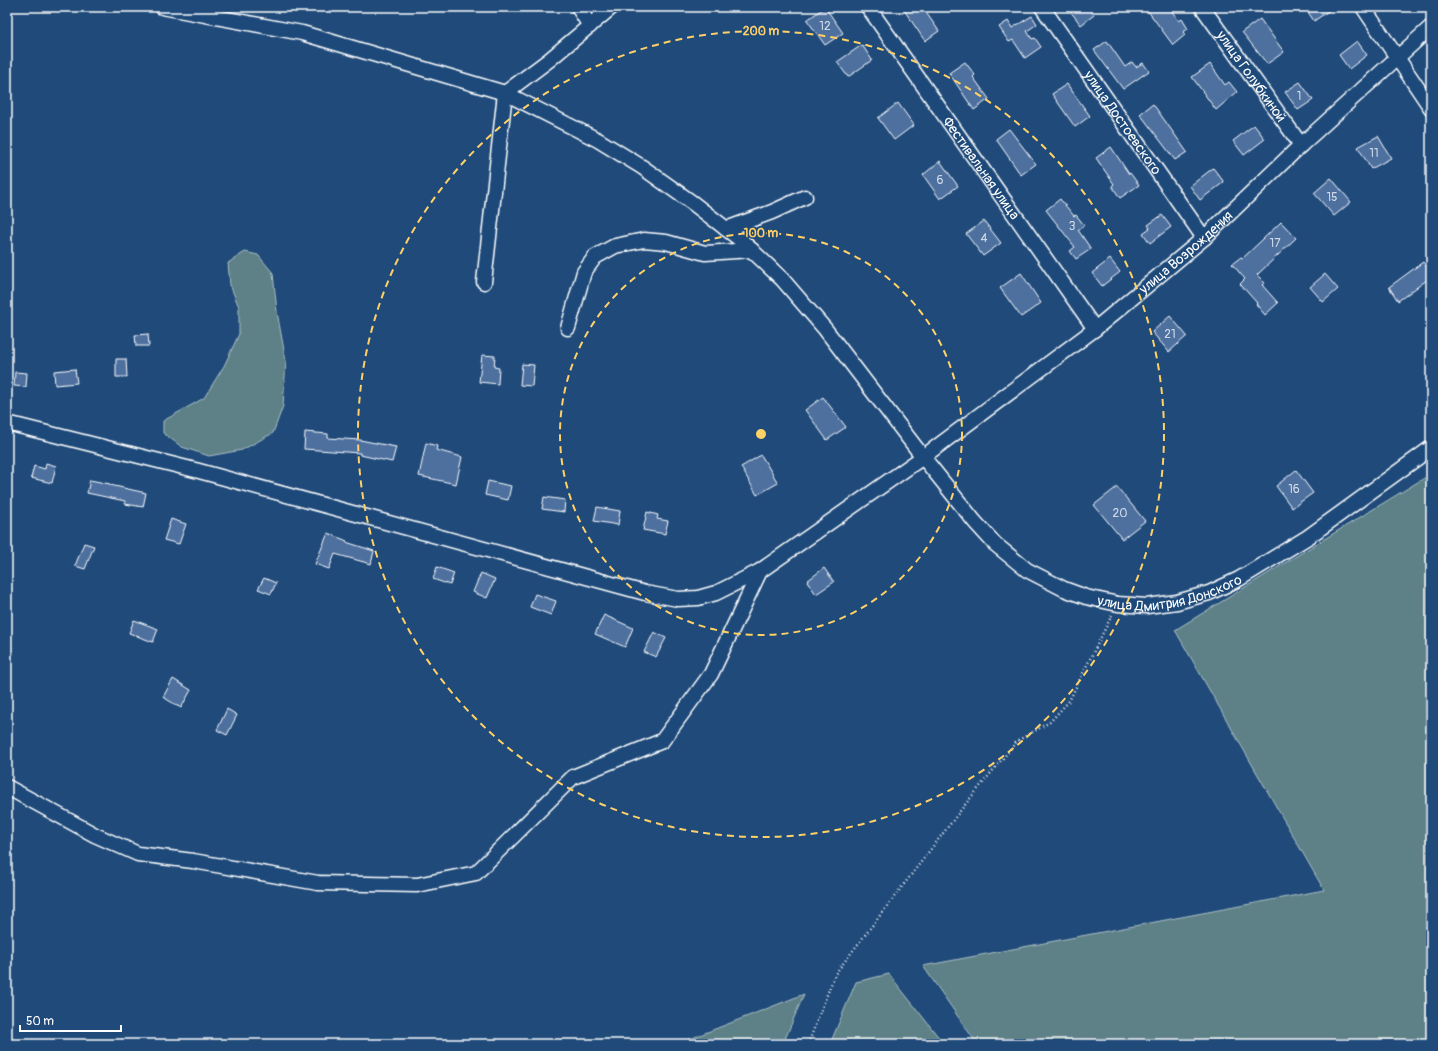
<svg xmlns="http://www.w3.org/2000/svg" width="1438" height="1051" viewBox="0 0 1438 1051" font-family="Pangolin,sans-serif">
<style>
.green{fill:#5d8187;stroke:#aec0c3}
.building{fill:#4d6f9f;stroke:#fff}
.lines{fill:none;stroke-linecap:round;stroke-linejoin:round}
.minor-casing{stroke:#fff;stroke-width:17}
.path{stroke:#fff;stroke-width:2.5;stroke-dasharray:1 3;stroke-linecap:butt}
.minor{stroke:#1f4a7a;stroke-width:14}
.ring{fill:none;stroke:#ffd166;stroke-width:2;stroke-dasharray:7 5}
.labels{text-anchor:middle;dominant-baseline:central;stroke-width:3;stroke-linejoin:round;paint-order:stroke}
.number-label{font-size:12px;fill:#d2dbe7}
.street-label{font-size:14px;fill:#fff;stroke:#1f4a7a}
.centre{fill:#ffd166;stroke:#1f4a7a;stroke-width:2}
.ring-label{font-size:12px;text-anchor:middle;font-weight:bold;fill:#ffd166;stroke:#1f4a7a;stroke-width:3;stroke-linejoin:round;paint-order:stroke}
</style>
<rect width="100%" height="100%" fill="#1f4a7a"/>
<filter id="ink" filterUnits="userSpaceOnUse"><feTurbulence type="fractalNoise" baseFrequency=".025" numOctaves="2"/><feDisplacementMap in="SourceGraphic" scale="8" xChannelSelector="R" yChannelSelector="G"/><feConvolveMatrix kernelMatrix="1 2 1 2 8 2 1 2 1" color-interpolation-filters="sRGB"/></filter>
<g filter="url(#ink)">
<!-- green -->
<path class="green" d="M 245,252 L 258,255 L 273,273 L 277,312 L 286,361 L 283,406 L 273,433 L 242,450 L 209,456 L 182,447 L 163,433 L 163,421 L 204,398 L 224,366 L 239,334 L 239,307 L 230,285 L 228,263 Z
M 1431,474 L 1431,1044 L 977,1044 L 923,966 L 1324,890 L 1175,630 Z
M 889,974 L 944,1044 L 830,1044 L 856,982 Z
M 804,994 L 783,1044 L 677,1044 Z"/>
<!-- building -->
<path class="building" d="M 825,7 L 843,33 L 825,45 L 807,20 Z
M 902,7 L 922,7 L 939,31 L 925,41 Z
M 1067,7 L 1088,7 L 1094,15 L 1081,25 Z
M 1145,7 L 1169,7 L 1179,21 L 1182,19 L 1188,29 L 1183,32 L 1185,35 L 1173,45 Z
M 1314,7 L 1334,7 L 1314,21 L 1308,12 Z
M 1032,16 L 1037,24 L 1027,31 L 1032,39 L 1035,38 L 1041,47 L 1025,58 L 1013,40 L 1009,42 L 999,27 L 1008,21 L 1012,28 Z
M 1260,19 L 1284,52 L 1267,64 L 1242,32 Z
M 1107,41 L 1125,67 L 1132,62 L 1136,67 L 1143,63 L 1149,71 L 1123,89 L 1094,50 Z
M 1357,41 L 1367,55 L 1349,69 L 1339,55 Z
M 862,45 L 872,60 L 848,77 L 837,62 Z
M 965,62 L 975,75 L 973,77 L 989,99 L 974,110 L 949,73 Z
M 1210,64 L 1225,85 L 1229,82 L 1237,92 L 1216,110 L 1192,77 Z
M 1300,82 L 1313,100 L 1298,110 L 1285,92 Z
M 1067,84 L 1090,116 L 1075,127 L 1052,94 Z
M 898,103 L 914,125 L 894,140 L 878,118 Z
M 1153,104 L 1187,152 L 1175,160 L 1140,114 Z
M 1254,125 L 1265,139 L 1244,155 L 1233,141 Z
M 1009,129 L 1036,164 L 1021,175 L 996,139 Z
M 1378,136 L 1391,158 L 1371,169 L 1358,147 Z
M 1111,147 L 1129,174 L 1130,173 L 1139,185 L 1120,198 L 1112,186 L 1114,184 L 1096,158 Z
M 940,161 L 958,186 L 940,199 L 923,175 Z
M 1213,168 L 1224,182 L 1200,200 L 1190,186 Z
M 1331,178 L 1351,202 L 1334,216 L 1314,193 Z
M 1060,199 L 1074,216 L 1076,215 L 1084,225 L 1078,230 L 1091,249 L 1076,259 L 1070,251 L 1075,247 L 1046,210 Z
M 1162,215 L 1171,227 L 1150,243 L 1143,233 L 1150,228 L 1148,225 Z
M 984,221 L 1001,243 L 983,256 L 966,234 Z
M 1281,222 L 1296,238 L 1257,275 L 1265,283 L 1262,285 L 1278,303 L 1265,315 L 1256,304 L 1257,303 L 1240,284 L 1245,279 L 1232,264 L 1241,257 L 1243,258 Z
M 1110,259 L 1120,272 L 1102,286 L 1092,273 Z
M 1423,262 L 1431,272 L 1431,277 L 1398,301 L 1389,287 Z
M 1021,273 L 1041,303 L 1021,317 L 1000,288 Z
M 1325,274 L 1338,289 L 1323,302 L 1310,287 Z
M 1170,316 L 1187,336 L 1169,352 L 1152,332 Z
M 148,334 L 149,346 L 136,346 L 135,335 Z
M 482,355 L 495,356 L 494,367 L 499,368 L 498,384 L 479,382 Z
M 116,359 L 126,359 L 127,377 L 116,377 Z
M 522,364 L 534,365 L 532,386 L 520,385 Z
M 75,369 L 77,383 L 55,385 L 54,371 Z
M 15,372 L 27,373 L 26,387 L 14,386 Z
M 823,397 L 846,427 L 827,440 L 805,410 Z
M 305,432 L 328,434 L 328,438 L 360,440 L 396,447 L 392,462 L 360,455 L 360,453 L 304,449 Z
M 426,443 L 437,446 L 436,450 L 462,457 L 456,484 L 419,476 Z
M 761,455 L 778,483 L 757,495 L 741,467 Z
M 46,463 L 56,466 L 52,483 L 31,478 L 34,466 L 45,469 Z
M 1296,470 L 1313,493 L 1292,508 L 1276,486 Z
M 90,480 L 110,484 L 110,485 L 146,493 L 143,507 L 125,504 L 125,501 L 87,493 Z
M 488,481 L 511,486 L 508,500 L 485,495 Z
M 1117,487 L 1145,521 L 1122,539 L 1094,505 Z
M 544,497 L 565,500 L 564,512 L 542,509 Z
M 597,507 L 620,511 L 618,525 L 594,521 Z
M 647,512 L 658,515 L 657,519 L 668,521 L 665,534 L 643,530 Z
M 171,519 L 186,524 L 179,544 L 164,540 Z
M 328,533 L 347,541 L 346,542 L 374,551 L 371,564 L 335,554 L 329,569 L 315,564 Z
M 84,543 L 94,546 L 85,569 L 75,566 Z
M 437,567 L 454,573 L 450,585 L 433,579 Z
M 824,568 L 834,582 L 816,594 L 807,581 Z
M 481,573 L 495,579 L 487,598 L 473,592 Z
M 264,578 L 276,583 L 271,594 L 258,589 Z
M 535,594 L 556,601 L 551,615 L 530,607 Z
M 604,615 L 633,628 L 625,647 L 595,634 Z
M 134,620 L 158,629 L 153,642 L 129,633 Z
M 654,632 L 666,638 L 656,657 L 644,652 Z
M 173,679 L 191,690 L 181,708 L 163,697 Z
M 227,709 L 237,715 L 227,735 L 217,730 Z"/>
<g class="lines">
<!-- minor casing -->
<g class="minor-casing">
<g id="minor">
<path id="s1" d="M 162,7 L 302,33 L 505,93 L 598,140 L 642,167 L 694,204 L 742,241 L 782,279 L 825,329 L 923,457 L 975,522 L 995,544 L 1027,570 L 1064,589 L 1086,597 L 1118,604 L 1147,606 L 1177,602 L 1209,593 L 1239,579 L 1308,537 L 1431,448"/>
<path d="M 578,7 L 590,26"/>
<path id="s2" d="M 868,7 L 1095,329"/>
<path id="s3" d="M 1042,7 L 1204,238"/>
<path id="s4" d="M 1202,7 L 1301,145"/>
<path d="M 1363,7 L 1431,108"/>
<path d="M 726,229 L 772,212 L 805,197"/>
<path d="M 484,282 L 505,93 L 549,60 L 612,7"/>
<path d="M 568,328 L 584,272 L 595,257 L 615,246 L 644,240 L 666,242 L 705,253 L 752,250"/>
<path id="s5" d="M 7,423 L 199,471 L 645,593 L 678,599 L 698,598 L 716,593 L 760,571 L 923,457 L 1095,329 L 1204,238 L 1301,145 L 1431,27"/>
<path d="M 7,787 L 95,835 L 138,854 L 193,861 L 318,883 L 417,885 L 476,873 L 573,777 L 662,741 L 711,674 L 760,571"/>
</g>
</g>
<!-- path -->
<path class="path" d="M 808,1044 L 835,974 L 964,806 L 1017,741 L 1050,722 L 1069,701 L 1112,615"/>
<!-- minor -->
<use href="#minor" class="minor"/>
</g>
</g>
<!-- distance rings -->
<g class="ring">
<circle cx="761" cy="434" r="201"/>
<circle cx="761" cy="434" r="403"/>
</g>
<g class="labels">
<!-- number labels -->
<g class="number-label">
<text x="825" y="26">12</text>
<text x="1299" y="96">1</text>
<text x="1374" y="153">11</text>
<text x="940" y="180">6</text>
<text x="1332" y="197">15</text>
<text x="1072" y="226">3</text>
<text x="984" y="238">4</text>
<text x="1275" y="243">17</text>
<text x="1170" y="334">21</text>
<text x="1294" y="489">16</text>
<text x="1120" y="513">20</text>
</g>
<!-- street labels -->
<g class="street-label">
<text stroke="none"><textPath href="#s4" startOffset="85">улица Голубкиной</textPath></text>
<text stroke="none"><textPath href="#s3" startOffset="141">улица Достоевского</textPath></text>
<text stroke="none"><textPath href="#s2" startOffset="197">Фестивальная улица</textPath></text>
<text stroke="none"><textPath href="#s5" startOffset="1314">улица Возрождения</textPath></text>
<text stroke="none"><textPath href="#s1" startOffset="1222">улица Дмитрия Донского</textPath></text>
</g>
</g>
<circle cx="761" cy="434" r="6" class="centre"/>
<g class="ring-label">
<text x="761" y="35">200 m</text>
<text x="761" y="237">100 m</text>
</g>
<!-- margin -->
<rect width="1438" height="1051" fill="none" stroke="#1f4a7a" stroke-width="24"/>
<rect x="12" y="12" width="1414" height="1027" fill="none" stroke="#fff" stroke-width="1.5" filter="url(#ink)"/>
<!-- scale -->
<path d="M20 1025v6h101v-6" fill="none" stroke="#ffffff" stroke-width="2"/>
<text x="26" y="1025" font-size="12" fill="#ffffff" stroke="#1f4a7a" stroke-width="3" paint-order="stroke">50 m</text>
</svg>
